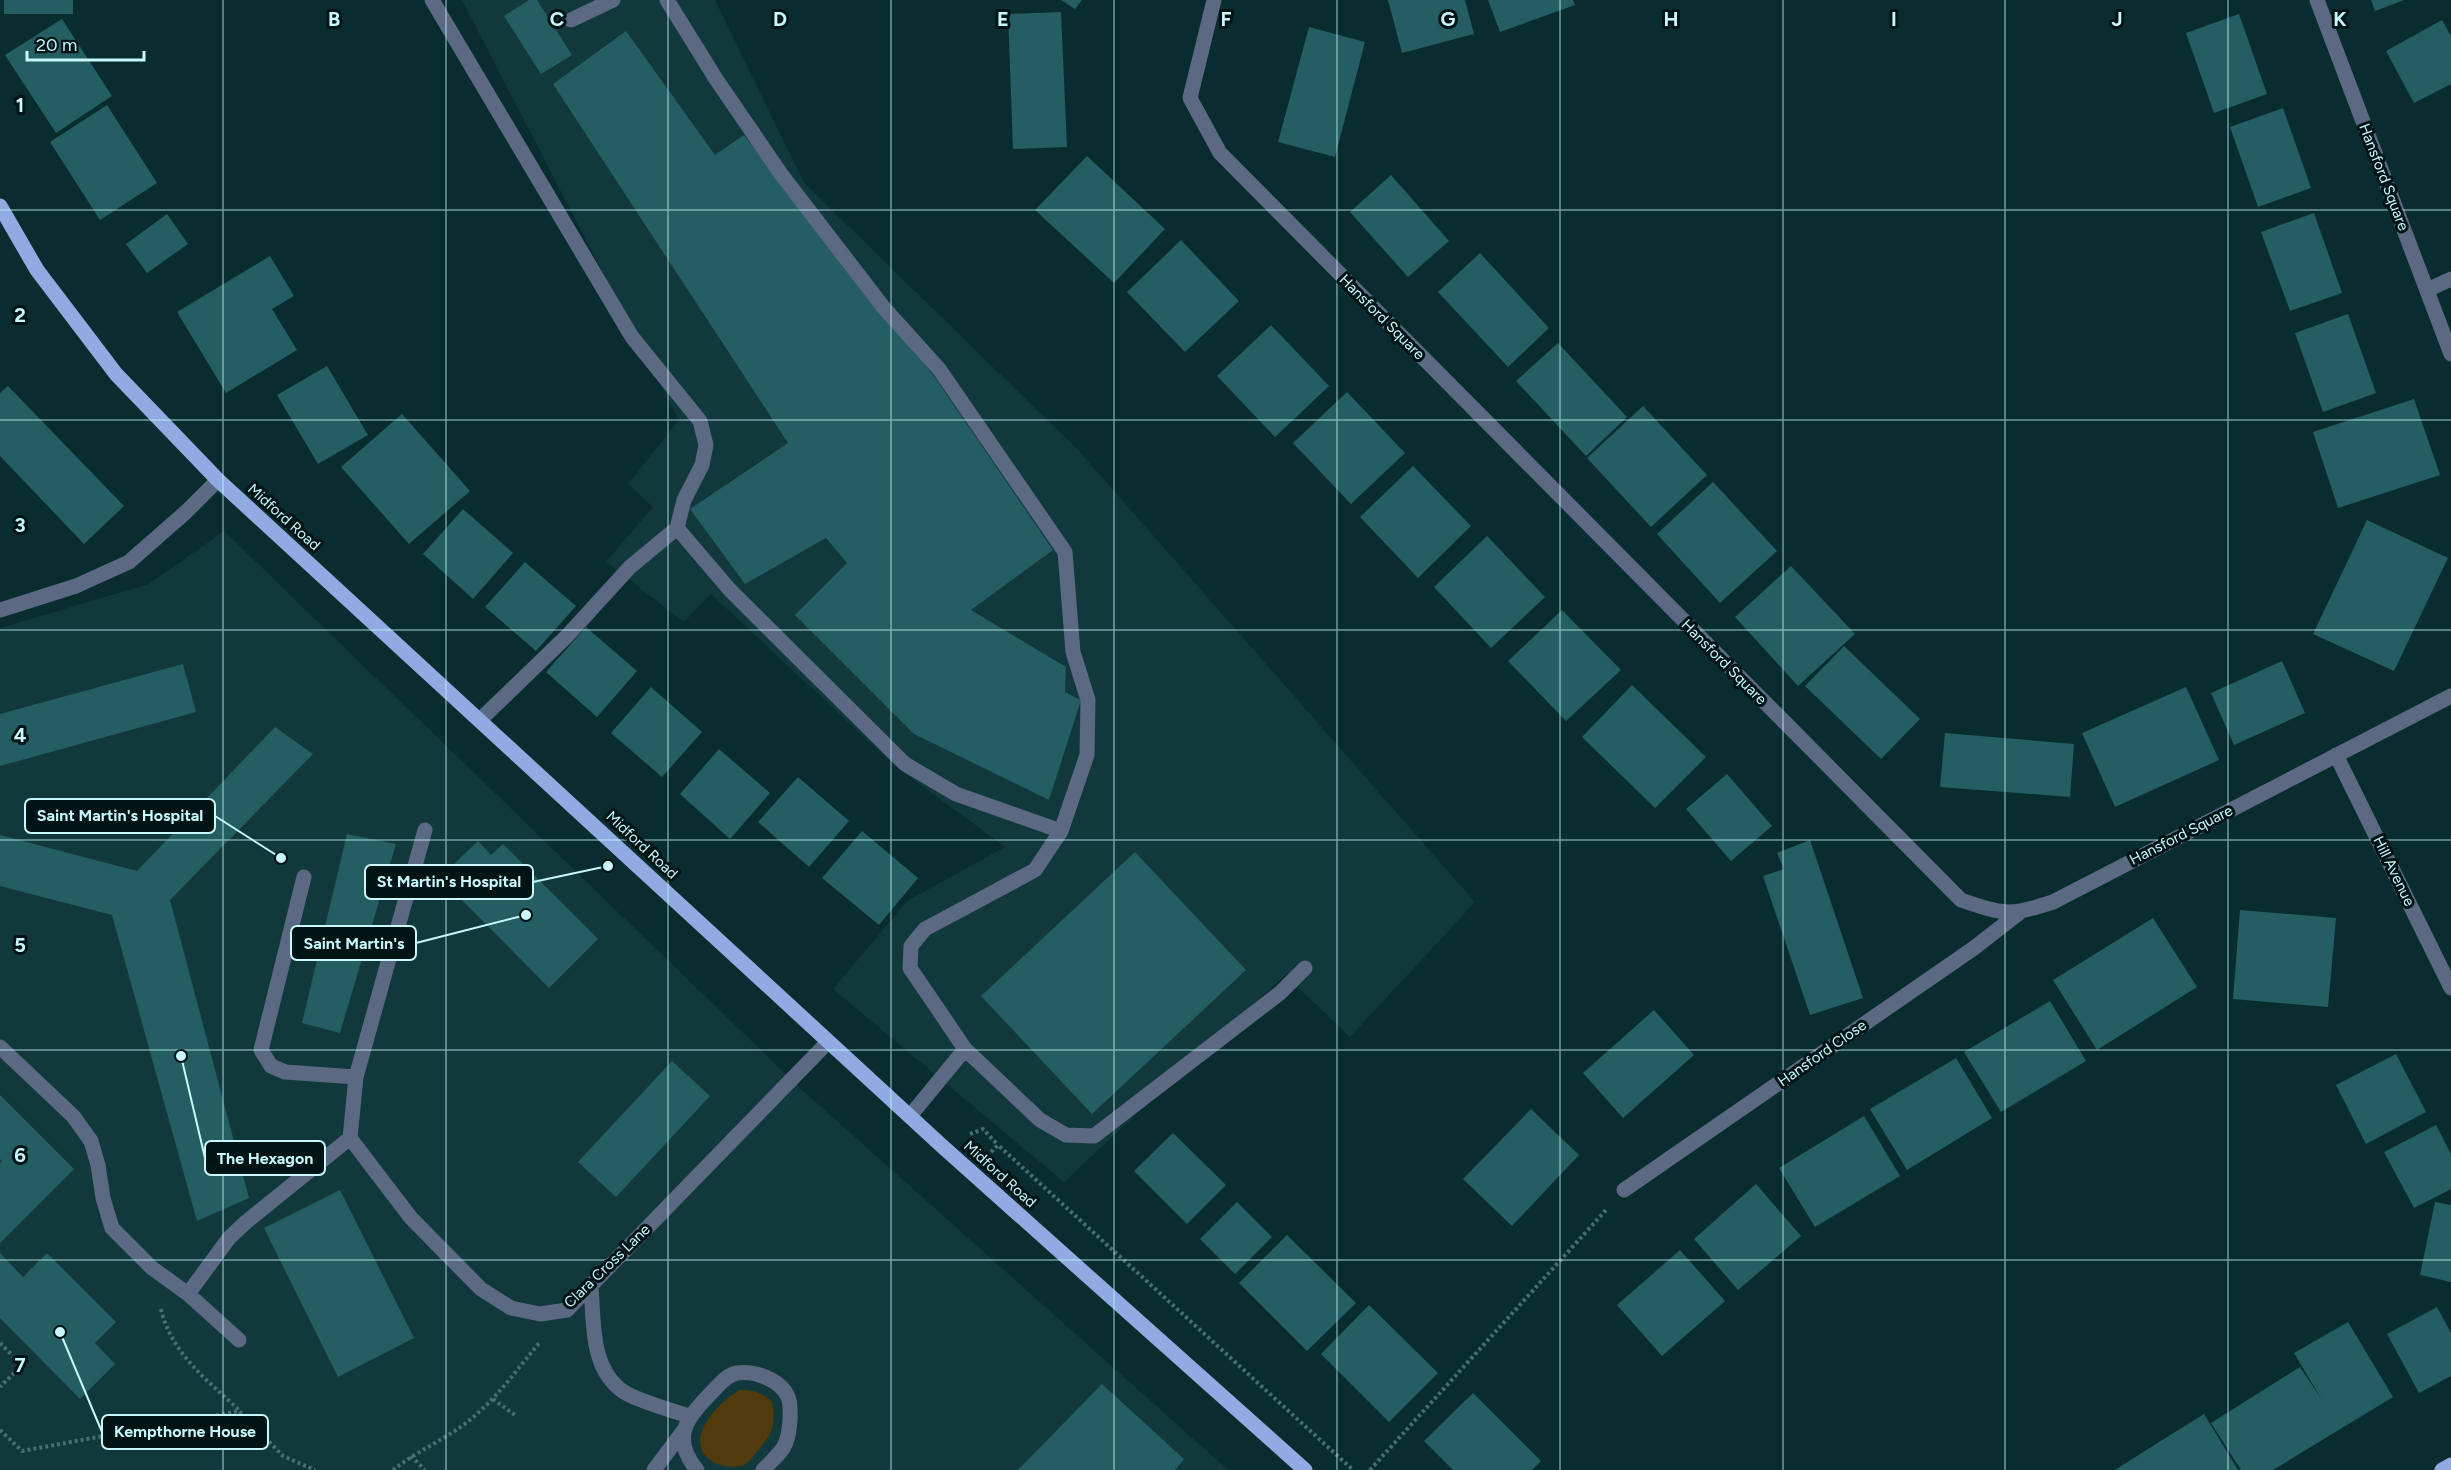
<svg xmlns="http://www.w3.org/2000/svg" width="2451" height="1470" viewBox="0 0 2451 1470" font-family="Figtree,sans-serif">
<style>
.built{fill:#11393c}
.green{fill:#513b0a}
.building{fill:#245d62}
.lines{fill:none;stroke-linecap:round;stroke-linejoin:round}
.path{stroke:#476e71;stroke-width:4;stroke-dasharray:3 3;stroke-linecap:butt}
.minor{stroke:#5b6983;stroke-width:15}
.major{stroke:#8fabe1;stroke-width:15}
.grid{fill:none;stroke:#c8f8fc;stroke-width:1.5;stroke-opacity:0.55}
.labels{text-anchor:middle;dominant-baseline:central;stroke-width:6;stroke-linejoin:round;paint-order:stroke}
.street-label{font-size:15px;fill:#c8f8fc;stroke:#001315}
.grid-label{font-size:20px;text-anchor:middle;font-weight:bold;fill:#c8f8fc;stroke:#001315;stroke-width:6;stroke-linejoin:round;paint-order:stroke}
.leader{fill:none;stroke:#c8f8fc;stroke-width:2}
.callout-dot{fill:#c8f8fc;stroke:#001315;stroke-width:2}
.callout{fill:#001315;stroke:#c8f8fc;stroke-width:2}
.callout-label{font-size:16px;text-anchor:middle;font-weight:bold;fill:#c8f8fc}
</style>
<rect width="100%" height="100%" fill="#092c2f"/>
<!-- built -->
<path class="built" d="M 462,0 L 715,0 L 804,183 L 1079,451 L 1475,902 L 1350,1037 L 1285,975 L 1064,1182 L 833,989 L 907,901 L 1005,847 L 895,766 L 711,594 L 684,622 L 606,562 L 653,507 L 628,484 L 679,420 Z
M 224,531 L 800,1088 L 1228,1470 L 0,1470 L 0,628 L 149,584 Z"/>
<!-- green -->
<path class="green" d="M 740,1390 C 753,1390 762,1392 772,1402 C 776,1422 773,1433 760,1448 C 755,1453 750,1462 744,1465 C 736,1468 725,1467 717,1464 C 678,1445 716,1403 740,1390 Z"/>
<!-- building -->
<path class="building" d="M 4,0 L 73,0 L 73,14 L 4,14 Z
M 529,0 L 537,0 L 572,55 L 541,74 L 504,16 Z
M 1061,0 L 1082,0 L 1075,9 Z
M 1388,0 L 1465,0 L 1474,34 L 1402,53 Z
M 1488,0 L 1573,0 L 1575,5 L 1500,32 Z
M 2371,0 L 2404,0 L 2375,11 Z
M 1061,12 L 1067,147 L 1013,149 L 1008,14 Z
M 2239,14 L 2267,94 L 2214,113 L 2186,33 Z
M 62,19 L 112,96 L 56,133 L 5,55 Z
M 2442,20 L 2451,36 L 2451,84 L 2414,103 L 2386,51 Z
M 1309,27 L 1365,42 L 1335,157 L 1278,142 Z
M 626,31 L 715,155 L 744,135 L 936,379 L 1053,550 L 971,610 L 1066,667 L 1065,692 L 1081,700 L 1049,800 L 914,734 L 795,615 L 847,563 L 826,538 L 745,584 L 690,509 L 788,443 L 553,84 Z
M 107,105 L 157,183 L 100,220 L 50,142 Z
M 2283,108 L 2311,188 L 2258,207 L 2230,127 Z
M 1087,156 L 1165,229 L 1114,283 L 1035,210 Z
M 1391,175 L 1449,241 L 1408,277 L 1350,212 Z
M 2314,213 L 2342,293 L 2290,311 L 2261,232 Z
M 167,214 L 188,244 L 147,273 L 126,244 Z
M 1181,240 L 1239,301 L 1185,352 L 1127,292 Z
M 1480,253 L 1549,328 L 1508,367 L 1438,292 Z
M 270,256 L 294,296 L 272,309 L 297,350 L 226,393 L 177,312 Z
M 2348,314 L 2376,393 L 2323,412 L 2295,333 Z
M 1271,325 L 1329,386 L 1275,437 L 1217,376 Z
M 1558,343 L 1627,417 L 1586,456 L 1516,381 Z
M 327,366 L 368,435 L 318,464 L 277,395 Z
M 8,386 L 124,506 L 84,544 L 0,456 L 0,393 Z
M 1347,392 L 1405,453 L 1351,504 L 1293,443 Z
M 2414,399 L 2440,475 L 2338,508 L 2313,432 Z
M 1643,406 L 1707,475 L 1651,527 L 1587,458 Z
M 402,414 L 470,491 L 409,544 L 341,467 Z
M 1413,466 L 1471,526 L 1418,578 L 1360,517 Z
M 1713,482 L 1777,551 L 1720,603 L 1657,534 Z
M 463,509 L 513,553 L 473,599 L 423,554 Z
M 2367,520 L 2448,558 L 2394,671 L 2313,634 Z
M 1487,536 L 1545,597 L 1491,648 L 1434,587 Z
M 525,562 L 576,606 L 536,651 L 485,607 Z
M 1791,566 L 1855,634 L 1798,686 L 1735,617 Z
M 1562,610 L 1621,670 L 1566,721 L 1508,661 Z
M 586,627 L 637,671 L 597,717 L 546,672 Z
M 1844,646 L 1920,719 L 1881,759 L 1805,686 Z
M 2282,661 L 2305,713 L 2234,745 L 2211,693 Z
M 183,664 L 196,712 L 0,766 L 0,714 Z
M 1632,685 L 1706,757 L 1655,808 L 1582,737 Z
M 651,687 L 702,732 L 662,777 L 611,733 Z
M 2186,687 L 2219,760 L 2115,807 L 2082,733 Z
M 275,727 L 313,754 L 170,900 L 249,1198 L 197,1221 L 112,915 L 0,886 L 0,835 L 137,871 Z
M 1945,733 L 2074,744 L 2070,797 L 1940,787 Z
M 719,749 L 770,793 L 730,839 L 680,794 Z
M 1727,774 L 1772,826 L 1731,861 L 1686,809 Z
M 798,777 L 849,821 L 809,867 L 758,822 Z
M 862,831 L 918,878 L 879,925 L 822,878 Z
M 347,834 L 396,844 L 340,1033 L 302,1023 Z
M 1810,840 L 1863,998 L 1810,1015 L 1763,876 L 1784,869 L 1777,853 Z
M 478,841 L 491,855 L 503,844 L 598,939 L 549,988 L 454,892 L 465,881 L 452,866 Z
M 1135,852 L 1246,970 L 1092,1114 L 981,996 Z
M 2240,910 L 2336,918 L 2328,1007 L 2233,999 Z
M 2153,918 L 2197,987 L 2097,1050 L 2053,980 Z
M 2050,1001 L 2086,1061 L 2001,1112 L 1964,1052 Z
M 1654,1010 L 1694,1055 L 1623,1118 L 1583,1073 Z
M 2396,1054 L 2426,1112 L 2366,1144 L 2336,1085 Z
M 1956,1058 L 1992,1118 L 1907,1170 L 1870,1109 Z
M 672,1061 L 710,1096 L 616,1197 L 578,1162 Z
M 0,1095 L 74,1169 L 0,1243 L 0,1163 L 2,1161 L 0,1159 Z
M 1531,1109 L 1579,1155 L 1512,1226 L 1463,1179 Z
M 1864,1116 L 1900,1176 L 1815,1227 L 1779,1168 Z
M 2436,1125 L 2451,1154 L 2451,1189 L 2414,1208 L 2384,1152 Z
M 1173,1133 L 1226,1185 L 1187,1224 L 1134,1171 Z
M 1756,1184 L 1801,1236 L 1738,1290 L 1694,1239 Z
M 340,1190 L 414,1338 L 338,1377 L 264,1228 Z
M 1237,1202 L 1272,1237 L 1235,1274 L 1200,1239 Z
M 2435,1202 L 2451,1205 L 2451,1282 L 2420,1275 Z
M 1287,1235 L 1356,1303 L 1307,1351 L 1239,1283 Z
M 1680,1250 L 1725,1301 L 1662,1356 L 1617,1305 Z
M 0,1253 L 23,1277 L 47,1253 L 116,1322 L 95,1343 L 115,1364 L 80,1399 L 0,1318 Z
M 1369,1305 L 1438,1373 L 1389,1422 L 1321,1354 Z
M 2437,1307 L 2451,1333 L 2451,1376 L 2419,1393 L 2387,1334 Z
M 2348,1322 L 2393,1397 L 2273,1470 L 2241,1470 L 2211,1423 L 2300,1367 L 2322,1400 L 2294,1353 Z
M 1102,1384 L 1184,1459 L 1175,1470 L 1018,1470 Z
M 1473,1393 L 1541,1461 L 1532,1470 L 1453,1470 L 1424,1441 Z
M 2204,1414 L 2238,1470 L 2115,1470 L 2159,1442 Z"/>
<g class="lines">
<!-- path -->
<path class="path" d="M 970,1134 L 983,1129 L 998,1145
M 991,1152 L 998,1145 L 1353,1470
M 161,1309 C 171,1353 207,1380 239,1410
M 0,1343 L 22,1365 L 0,1387
M 493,1399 L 515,1415
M 0,1430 L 22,1451 L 239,1411 L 283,1456 L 315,1470
M 411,1456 L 425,1470
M 393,1470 C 417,1451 448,1438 471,1419 C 498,1397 518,1368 540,1342
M 1370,1470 L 1606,1210"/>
<!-- minor -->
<path class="minor" d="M 432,0 L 632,337 L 700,421 L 706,445 L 702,465 L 684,500 L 677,528 L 730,590 L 905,764 L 956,794 L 1061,831 L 1035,870 L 925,929 L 911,946 L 910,968 L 965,1049 L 910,1116
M 667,0 L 716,79 L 781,174 L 884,308 L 939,369 L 1065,552 L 1073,652 L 1088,700 L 1087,755 L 1061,831
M 1214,0 L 1190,98 L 1220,153 L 1961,900 C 2004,915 2010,916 2053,902 L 2451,696
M 2317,0 L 2451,354
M 571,20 L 613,0
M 2427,290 L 2451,279
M 0,610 L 76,586 L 129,562 L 187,511 L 218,480
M 480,720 L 567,636 L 630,567 L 677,528
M 2336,755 L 2451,988
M 304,877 L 261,1050 L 271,1066 L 285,1072 L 356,1077
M 0,1047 L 73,1116 L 91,1141 L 98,1165 L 103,1198 L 112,1228 L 152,1268 L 188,1294 L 239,1340
M 965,1049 L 1040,1120 L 1066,1135 L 1094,1136 L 1280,993 L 1305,968
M 350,1138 L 356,1077 L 425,830
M 1624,1190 L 1974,948 L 2019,913
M 591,1286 C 594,1323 590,1369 624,1392 C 636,1400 673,1411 689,1416
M 188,1294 L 229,1238 L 246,1222 L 350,1138 L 411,1218 L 481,1289 L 511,1308 L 540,1314 L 567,1310 L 828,1042
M 654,1470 L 684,1430
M 697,1470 C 670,1437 687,1418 712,1392 C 719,1385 726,1375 737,1373 C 754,1370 781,1380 788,1397 C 792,1407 790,1432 786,1442 C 783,1452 770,1462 763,1470"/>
<!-- major -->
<path class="major" d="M 0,206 L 37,270 L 116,374 L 218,480 L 942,1146 L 1305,1470
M 2442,1470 L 2451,1465"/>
</g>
<!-- grid -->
<path class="grid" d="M 223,0 L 223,1470M 446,0 L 446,1470M 668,0 L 668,1470M 891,0 L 891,1470M 1114,0 L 1114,1470M 1337,0 L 1337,1470M 1560,0 L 1560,1470M 1783,0 L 1783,1470M 2005,0 L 2005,1470M 2228,0 L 2228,1470M 0,210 L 2451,210M 0,420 L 2451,420M 0,630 L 2451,630M 0,840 L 2451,840M 0,1050 L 2451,1050M 0,1260 L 2451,1260"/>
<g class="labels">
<!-- street labels -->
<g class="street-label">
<text transform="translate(2384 177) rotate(69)">Hansford Square</text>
<text transform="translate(1382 317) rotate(45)">Hansford Square</text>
<text transform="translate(284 517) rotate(42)">Midford Road</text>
<text transform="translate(1724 662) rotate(45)">Hansford Square</text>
<text transform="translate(2181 835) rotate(-27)">Hansford Square</text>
<text transform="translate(642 845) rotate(43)">Midford Road</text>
<text transform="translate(2394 871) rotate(64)">Hill Avenue</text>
<text transform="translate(1822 1053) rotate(-35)">Hansford Close</text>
<text transform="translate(1000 1174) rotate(42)">Midford Road</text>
<text transform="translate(607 1266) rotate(-44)">Clara Cross Lane</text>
</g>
</g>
<g class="grid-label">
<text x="334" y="26">B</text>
<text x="557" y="26">C</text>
<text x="780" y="26">D</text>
<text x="1003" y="26">E</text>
<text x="1226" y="26">F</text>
<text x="1448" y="26">G</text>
<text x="1671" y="26">H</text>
<text x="1894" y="26">I</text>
<text x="2117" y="26">J</text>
<text x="2340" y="26">K</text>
<text x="20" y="112">1</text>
<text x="20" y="322">2</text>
<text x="20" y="532">3</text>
<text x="20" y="742">4</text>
<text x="20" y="952">5</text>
<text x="20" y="1162">6</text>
<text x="20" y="1372">7</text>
</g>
<!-- callouts -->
<path class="leader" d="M281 858L215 816M608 866L533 882M526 915L416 943M181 1056L205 1158M60 1332L102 1432"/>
<g class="callout-dot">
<circle cx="281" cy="858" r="6"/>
<circle cx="608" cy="866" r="6"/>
<circle cx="526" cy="915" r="6"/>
<circle cx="181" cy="1056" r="6"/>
<circle cx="60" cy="1332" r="6"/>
</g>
<g class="callout">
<rect x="25" y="799" width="190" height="34" rx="6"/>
<rect x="365" y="865" width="168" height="34" rx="6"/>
<rect x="291" y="926" width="125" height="34" rx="6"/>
<rect x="205" y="1141" width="120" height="34" rx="6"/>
<rect x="102" y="1415" width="166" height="34" rx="6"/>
</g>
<g class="callout-label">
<text x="120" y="821">Saint Martin's Hospital</text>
<text x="449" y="887">St Martin's Hospital</text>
<text x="354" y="949">Saint Martin's</text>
<text x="265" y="1164">The Hexagon</text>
<text x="185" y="1437">Kempthorne House</text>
</g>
<!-- scale -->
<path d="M27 51v9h117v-9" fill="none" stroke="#c8f8fc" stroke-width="3"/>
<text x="36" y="51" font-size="18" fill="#c8f8fc" stroke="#001315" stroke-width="4.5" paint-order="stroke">20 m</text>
</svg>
